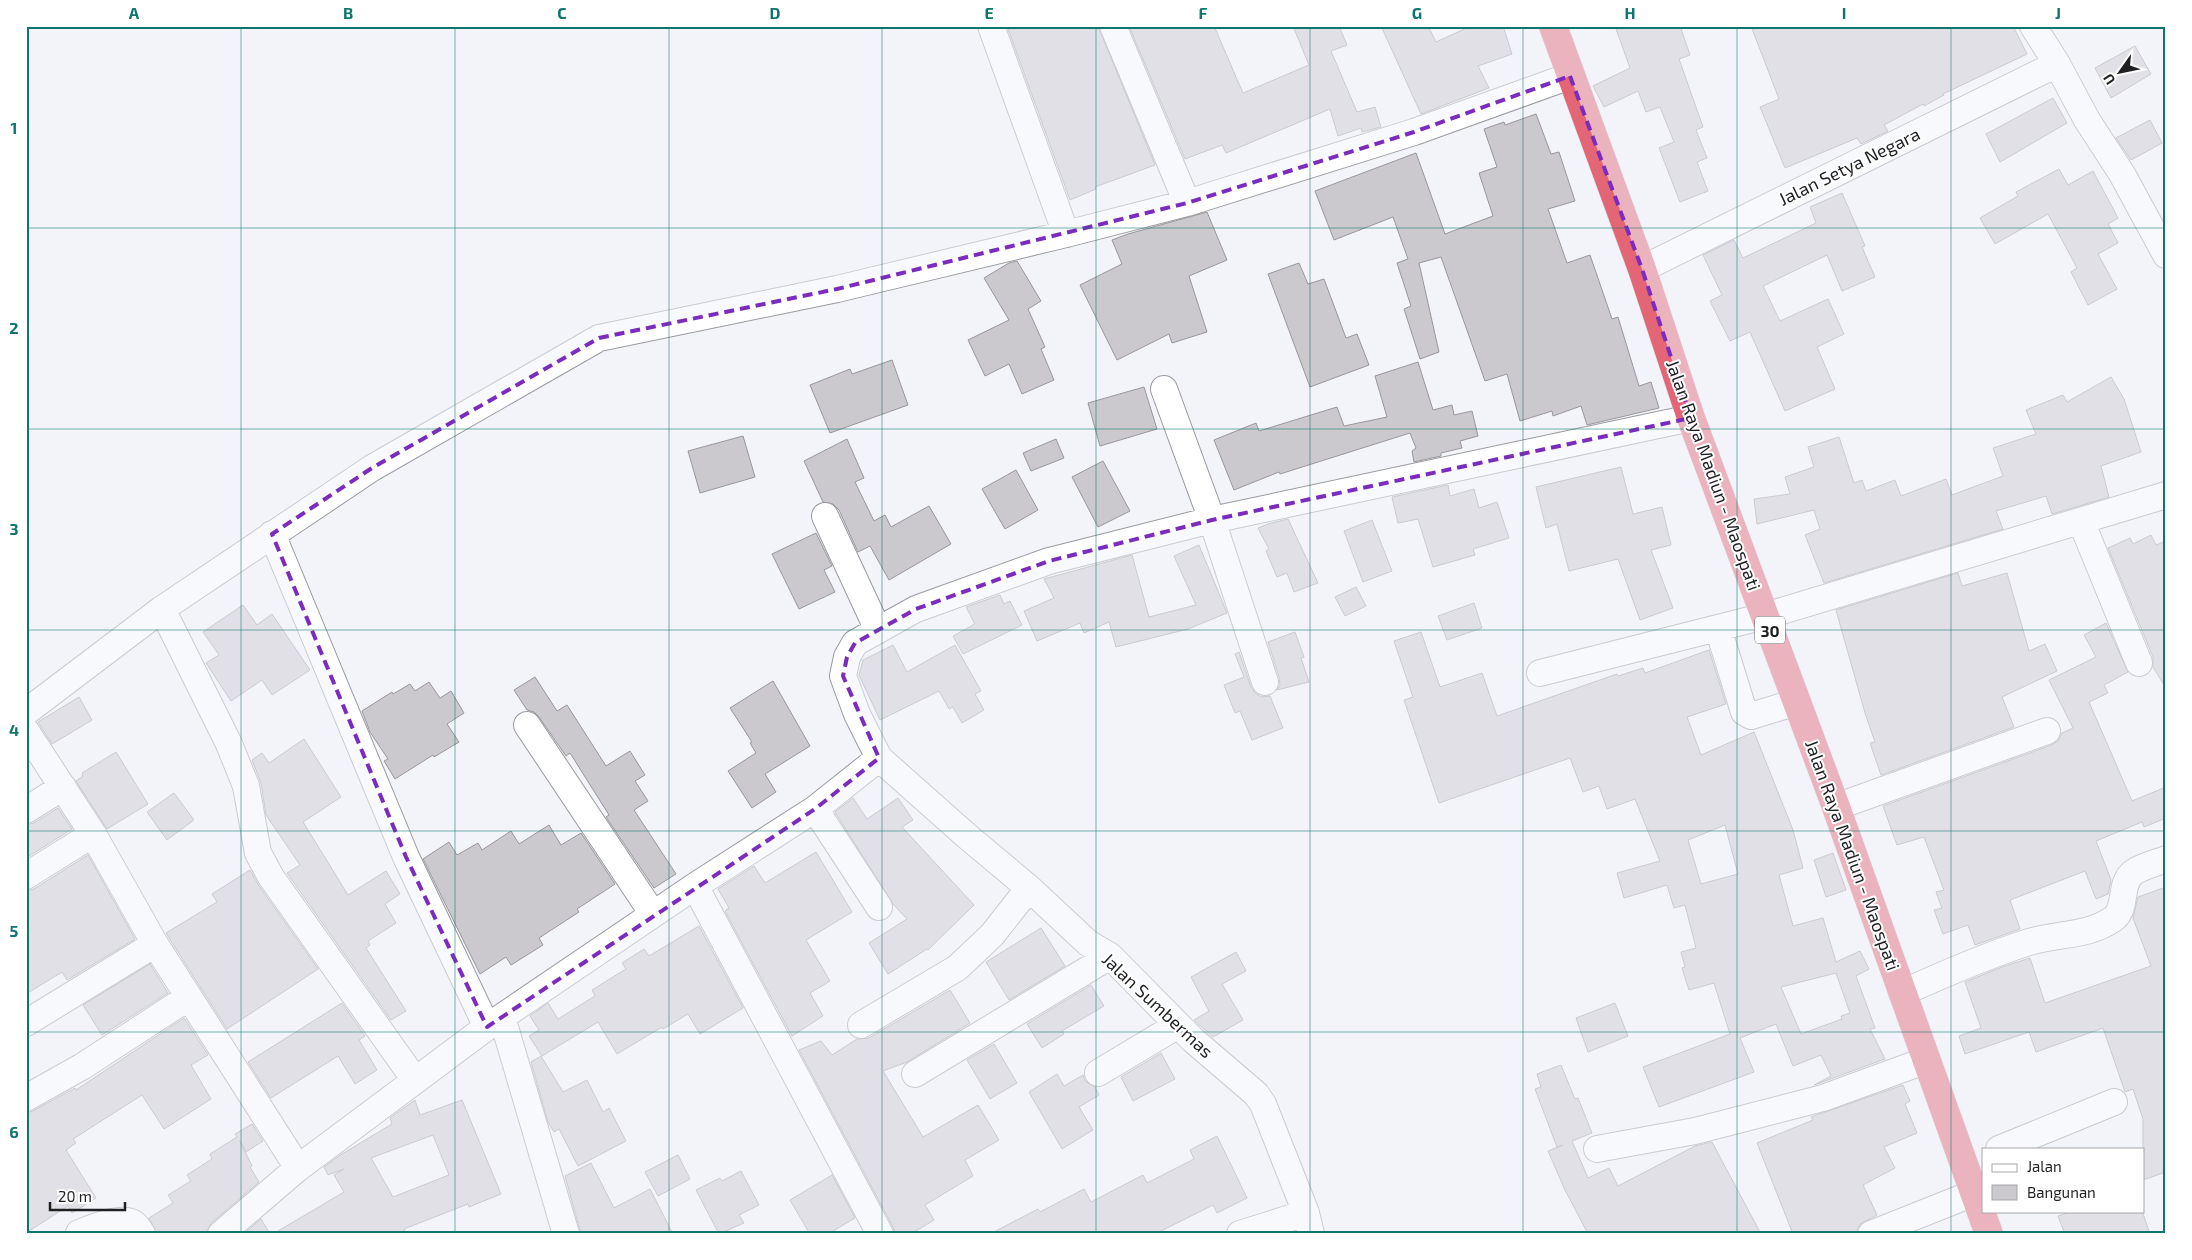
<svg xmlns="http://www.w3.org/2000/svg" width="2192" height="1260" viewBox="0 0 2192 1260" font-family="'Exo 2',sans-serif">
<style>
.building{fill:#cbc8ce;stroke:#99979c;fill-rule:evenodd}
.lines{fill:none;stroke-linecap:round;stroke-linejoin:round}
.minor-casing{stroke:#999ba0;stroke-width:28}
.highway-casing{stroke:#d2d2d3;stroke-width:29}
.minor{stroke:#fff;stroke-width:26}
.highway{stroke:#e36576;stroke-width:28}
.marked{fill:none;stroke:#7b2cbf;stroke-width:4;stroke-dasharray:10 6;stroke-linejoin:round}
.grid{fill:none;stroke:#0f766e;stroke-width:1;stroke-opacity:0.55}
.labels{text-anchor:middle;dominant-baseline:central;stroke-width:4;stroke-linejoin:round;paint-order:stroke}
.shield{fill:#fff;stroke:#626364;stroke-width:1}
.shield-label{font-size:16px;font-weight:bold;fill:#1f2022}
.street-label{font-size:18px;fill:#1f2022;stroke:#fff}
.neatline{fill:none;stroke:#0f766e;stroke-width:2}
.grid-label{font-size:16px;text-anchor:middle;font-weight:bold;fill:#0f766e}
</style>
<rect width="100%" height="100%" fill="#f2f4fa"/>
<!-- building -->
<path class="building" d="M 1007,26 L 1098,26 L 1155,165 L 1095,187 L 1096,189 L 1070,200 Z
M 1129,26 L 1214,26 L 1243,93 L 1309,65 L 1293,26 L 1339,26 L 1347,45 L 1331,51 L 1357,112 L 1375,107 L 1381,127 L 1362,132 L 1361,128 L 1338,136 L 1330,109 L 1226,153 L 1222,145 L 1185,159 Z
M 1381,26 L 1428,26 L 1436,42 L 1471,26 L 1503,26 L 1512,54 L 1478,66 L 1489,88 L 1421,114 Z
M 1615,26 L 1680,26 L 1690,55 L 1679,59 L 1703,127 L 1696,130 L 1707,158 L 1697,162 L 1708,191 L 1680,202 L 1659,148 L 1674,142 L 1660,107 L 1646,112 L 1638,91 L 1604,107 L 1593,86 L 1630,68 Z
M 1751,26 L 2013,26 L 2027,54 L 1943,94 L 1944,95 L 1924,106 L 1923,104 L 1884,125 L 1888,131 L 1861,144 L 1857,138 L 1785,168 L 1760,107 L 1779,99 Z
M 2135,46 L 2151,74 L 2111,98 L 2095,68 Z
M 2053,98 L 2067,123 L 2000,162 L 1986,134 Z
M 1536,114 L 1551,154 L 1559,152 L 1575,201 L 1548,209 L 1567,263 L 1590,255 L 1612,319 L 1618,317 L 1639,386 L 1651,382 L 1659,408 L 1587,425 L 1581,406 L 1553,416 L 1552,411 L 1520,421 L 1507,374 L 1485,381 L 1441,257 L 1419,263 L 1439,352 L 1420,359 L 1404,309 L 1411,306 L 1397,263 L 1408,259 L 1393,217 L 1334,240 L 1315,191 L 1416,153 L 1445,234 L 1493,216 L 1479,173 L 1497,167 L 1484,129 L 1504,122 L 1505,125 Z
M 2150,120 L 2162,143 L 2131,160 L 2116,138 Z
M 2059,169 L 2068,185 L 2093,171 L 2118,218 L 2108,224 L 2118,243 L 2098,254 L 2117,289 L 2088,305 L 2071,272 L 2077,268 L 2048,214 L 1995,244 L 1980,218 L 2018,196 L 2016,192 Z
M 1842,193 L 1865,246 L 1862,247 L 1875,277 L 1842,291 L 1827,255 L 1763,286 L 1780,321 L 1828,299 L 1844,334 L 1817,347 L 1835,389 L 1785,411 L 1750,332 L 1730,341 L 1710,301 L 1722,295 L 1703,255 L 1734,240 L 1743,258 L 1816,223 L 1810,207 Z
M 1207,212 L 1227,260 L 1189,276 L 1207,332 L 1172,343 L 1169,334 L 1117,360 L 1080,285 L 1122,264 L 1112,240 L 1128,234 Z
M 1017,261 L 1041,301 L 1028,309 L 1045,347 L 1041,349 L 1054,380 L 1022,394 L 1009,364 L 985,376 L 968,340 L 1009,320 L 984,278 L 1009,263 Z
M 1299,263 L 1308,284 L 1324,279 L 1346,338 L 1357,334 L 1369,365 L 1310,387 L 1268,274 Z
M 892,360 L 908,405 L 830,433 L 810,385 L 850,369 L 852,374 Z
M 1418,362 L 1433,410 L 1452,405 L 1454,415 L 1472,411 L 1478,436 L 1460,441 L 1462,448 L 1441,453 L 1441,456 L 1414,462 L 1412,451 L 1416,448 L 1410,433 L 1280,474 L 1279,472 L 1234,490 L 1214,440 L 1256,423 L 1259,431 L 1337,407 L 1344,426 L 1387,417 L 1375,376 Z
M 2111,377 L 2124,399 L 2141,452 L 2101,466 L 2109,497 L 2052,514 L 2046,496 L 1996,511 L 2003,529 L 1824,583 L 1805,535 L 1820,529 L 1814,510 L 1757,524 L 1754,499 L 1790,494 L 1785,477 L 1814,467 L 1808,447 L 1839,437 L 1854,483 L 1862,480 L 1866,491 L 1895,480 L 1901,496 L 1946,479 L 1952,495 L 2003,476 L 1993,448 L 2036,434 L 2026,410 L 2063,395 L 2067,402 Z
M 1144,387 L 1157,429 L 1100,446 L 1088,403 Z
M 743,436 L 755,477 L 700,493 L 688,451 Z
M 847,439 L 864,478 L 855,482 L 874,521 L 885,515 L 891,527 L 929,506 L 951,544 L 889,580 L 870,546 L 858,552 L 839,510 L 833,504 L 823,502 L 804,461 Z
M 1056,439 L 1064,458 L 1031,471 L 1023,453 Z
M 1103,461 L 1130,511 L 1098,527 L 1072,477 Z
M 1621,467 L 1633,514 L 1662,507 L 1671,545 L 1651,550 L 1673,608 L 1640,620 L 1618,559 L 1569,571 L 1557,524 L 1546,528 L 1536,487 Z
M 1016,470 L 1038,510 L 1005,529 L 982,489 Z
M 1448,485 L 1450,496 L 1474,489 L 1479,508 L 1497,502 L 1509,538 L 1473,549 L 1475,555 L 1433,567 L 1418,519 L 1398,523 L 1392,497 Z
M 1288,519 L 1318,583 L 1294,592 L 1287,573 L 1277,577 L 1266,551 L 1269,549 L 1258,528 L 1268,524 Z
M 1372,520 L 1392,571 L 1363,582 L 1344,531 Z
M 816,533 L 832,566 L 824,570 L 835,592 L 799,609 L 772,554 Z
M 2151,535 L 2156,545 L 2166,541 L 2166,688 L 2153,667 L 2153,657 L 2108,548 L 2130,538 L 2133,544 Z
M 1199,545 L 1227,613 L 1188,629 L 1116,647 L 1109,622 L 1084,633 L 1080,623 L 1037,641 L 1024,611 L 1054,598 L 1044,579 L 1132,555 L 1149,617 L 1196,605 L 1174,556 Z
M 1958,573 L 1962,586 L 2007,573 L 2029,651 L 2045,644 L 2057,671 L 2002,697 L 2014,727 L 1881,775 L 1870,743 L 1875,742 L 1865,713 L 1836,610 Z
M 1356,587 L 1366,606 L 1345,616 L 1335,597 Z
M 1000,595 L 1004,604 L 1010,601 L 1022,625 L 963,654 L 953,636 L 975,624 L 966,607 Z
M 1474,603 L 1482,628 L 1447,640 L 1438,616 Z
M 243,605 L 257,625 L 272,614 L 310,670 L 272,695 L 262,680 L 231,701 L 206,663 L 219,655 L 203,632 Z
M 2106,623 L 2128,672 L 2104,685 L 2108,693 L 2089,702 L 2132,801 L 2166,787 L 2166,818 L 2144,827 L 2142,822 L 2096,841 L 2111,880 L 2108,894 L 2096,899 L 2085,871 L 2010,900 L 2020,929 L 1975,945 L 1968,925 L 1943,934 L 1934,910 L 1942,908 L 1936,892 L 1944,890 L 1924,837 L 1897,845 L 1883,806 L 2052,745 L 2058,741 L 2062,733 L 2073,728 L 2049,680 L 2096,657 L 2084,635 Z
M 1295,632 L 1304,657 L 1301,658 L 1309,682 L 1277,690 L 1280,685 L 1279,677 L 1268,642 Z
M 1421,632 L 1440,687 L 1482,673 L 1497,716 L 1617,674 L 1618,676 L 1643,668 L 1645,673 L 1709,650 L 1726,704 L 1687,717 L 1701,755 L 1754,732 L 1793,830 L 1803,868 L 1779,875 L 1793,926 L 1823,918 L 1836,962 L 1860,951 L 1869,969 L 1856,976 L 1875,1028 L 1870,1029 L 1885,1059 L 1814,1085 L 1831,1076 L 1821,1055 L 1793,1066 L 1776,1024 L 1740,1038 L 1754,1072 L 1659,1107 L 1643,1067 L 1730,1034 L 1714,983 L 1689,990 L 1682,968 L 1685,967 L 1681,952 L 1696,948 L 1685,905 L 1674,908 L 1667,885 L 1624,898 L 1617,873 L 1660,861 L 1635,799 L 1607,809 L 1599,786 L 1583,792 L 1570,758 L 1439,803 L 1404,700 L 1413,697 L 1394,641 ZM 1725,825 L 1738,874 L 1701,884 L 1688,840 ZM 1836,973 L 1850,1013 L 1841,1016 L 1842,1019 L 1801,1034 L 1781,987 Z
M 893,645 L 907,672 L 955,645 L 981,691 L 975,694 L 984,710 L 962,723 L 953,707 L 949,709 L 939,691 L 880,720 L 859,675 L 863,660 Z
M 1239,652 L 1251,687 L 1255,693 L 1261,697 L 1270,696 L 1283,728 L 1252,740 L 1240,711 L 1235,713 L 1224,685 L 1244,677 L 1235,654 Z
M 535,677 L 557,711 L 567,705 L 606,766 L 630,751 L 645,775 L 635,781 L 648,801 L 634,810 L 676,874 L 654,888 L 606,817 L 609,815 L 570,753 L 566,756 L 539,717 L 534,712 L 527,710 L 514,690 Z
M 773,681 L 810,746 L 765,774 L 776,792 L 752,808 L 728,771 L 756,753 L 750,743 L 752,742 L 730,708 Z
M 429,682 L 440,698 L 451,691 L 464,713 L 447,724 L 459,742 L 434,757 L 433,755 L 395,779 L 384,761 L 388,759 L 370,732 L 362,711 L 392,692 L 393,694 L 410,684 L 415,691 Z
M 79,697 L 92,720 L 52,744 L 38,722 Z
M 304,739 L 341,797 L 303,822 L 348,895 L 386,871 L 400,894 L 385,904 L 396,923 L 368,941 L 370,945 L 366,948 L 406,1011 L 391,1020 L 287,873 L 300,865 L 266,815 L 261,783 L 252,760 L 262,753 L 269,763 Z
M 116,752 L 148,804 L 107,829 L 76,781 L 83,776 L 82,773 Z
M 174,793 L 194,820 L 167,840 L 147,812 Z
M 853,798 L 867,819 L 898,798 L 913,820 L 902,827 L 974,905 L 928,950 L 927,949 L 888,974 L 869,943 L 907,919 L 893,904 L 835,812 Z
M 58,808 L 72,829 L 26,858 L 26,825 L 34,823 Z
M 549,825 L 561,845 L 581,833 L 615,884 L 577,909 L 579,912 L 539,938 L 543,945 L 511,965 L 506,957 L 480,974 L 423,859 L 449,842 L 457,855 L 478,843 L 482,850 L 511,831 L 519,844 Z
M 816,852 L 852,912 L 806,940 L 830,981 L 810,993 L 823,1016 L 792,1036 L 725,911 L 729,908 L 718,889 L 754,866 L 765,883 Z
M 1833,853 L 1846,890 L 1826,897 L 1814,860 Z
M 88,855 L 135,939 L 67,980 L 62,972 L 26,994 L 26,891 L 34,889 Z
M 250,870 L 259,886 L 318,969 L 227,1029 L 166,933 L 217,902 L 212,894 Z
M 2166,887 L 2166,1172 L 2143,1180 L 2143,1119 L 2133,1089 L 2125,1092 L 2103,1028 L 2036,1052 L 2029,1032 L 1965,1054 L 1959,1036 L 1981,1028 L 1965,982 L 2002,967 L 2030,958 L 2045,1003 L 2151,966 L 2133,918 L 2138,897 Z
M 699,926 L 743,1008 L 700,1034 L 688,1014 L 663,1029 L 662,1027 L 617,1054 L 598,1022 L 542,1056 L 529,1036 L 539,1030 L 530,1016 L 548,1003 L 558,1019 L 595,996 L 592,990 L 626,969 L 622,963 L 644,949 L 649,956 Z
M 1041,928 L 1065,966 L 1009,1000 L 986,962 Z
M 1236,952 L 1246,971 L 1222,984 L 1243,1020 L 1213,1037 L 1194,1020 L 1209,1011 L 1191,977 Z
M 150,964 L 168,993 L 102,1035 L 83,1005 Z
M 1091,985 L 1104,1006 L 1062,1031 L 1064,1034 L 1042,1048 L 1027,1024 Z
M 950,990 L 970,1023 L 907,1062 L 883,1071 L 923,1137 L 978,1105 L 999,1140 L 965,1160 L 973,1176 L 925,1205 L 934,1220 L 911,1234 L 895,1234 L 893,1227 L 799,1050 L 821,1041 L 832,1055 L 857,1039 L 869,1038 Z
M 342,1003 L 365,1036 L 359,1040 L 377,1070 L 355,1084 L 338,1056 L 271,1098 L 248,1062 Z
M 1615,1003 L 1628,1036 L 1588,1052 L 1576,1018 Z
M 184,1018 L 208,1055 L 191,1065 L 211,1099 L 164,1129 L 142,1095 L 73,1139 L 76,1143 L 66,1150 L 96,1198 L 72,1213 L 68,1206 L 26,1233 L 26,1113 L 33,1111 L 75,1088 L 76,1090 Z
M 994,1044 L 1017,1083 L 990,1099 L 967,1060 Z
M 1161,1053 L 1175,1079 L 1133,1101 L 1121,1077 Z
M 541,1056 L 563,1092 L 587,1080 L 603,1112 L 609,1108 L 626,1141 L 578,1166 L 559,1129 L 554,1132 L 548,1122 L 531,1062 Z
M 1561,1065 L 1575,1099 L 1578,1098 L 1592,1133 L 1572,1141 L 1588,1178 L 1609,1168 L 1618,1186 L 1695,1146 L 1712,1142 L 1761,1234 L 1588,1234 L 1565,1190 L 1548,1151 L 1563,1145 L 1557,1147 L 1535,1089 L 1541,1087 L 1537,1074 Z
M 1057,1074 L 1064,1086 L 1083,1075 L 1085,1081 L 1095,1087 L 1099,1095 L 1079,1107 L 1093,1130 L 1062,1149 L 1029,1092 Z
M 1903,1085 L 1910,1101 L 1905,1104 L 1917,1133 L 1884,1147 L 1895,1168 L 1863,1185 L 1877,1215 L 1860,1224 L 1856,1234 L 1793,1234 L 1757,1143 L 1813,1120 L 1811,1117 Z
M 415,1100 L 420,1115 L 462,1100 L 501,1194 L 469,1207 L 468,1204 L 404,1229 L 406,1234 L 273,1234 L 344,1192 L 334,1175 L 344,1169 L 328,1175 L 324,1167 L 342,1154 L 392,1124 L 390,1118 ZM 433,1135 L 449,1175 L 393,1197 L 371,1158 Z
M 252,1124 L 263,1141 L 246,1152 L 240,1141 L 252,1166 L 250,1167 L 259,1182 L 211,1223 L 206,1234 L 157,1234 L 149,1218 L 173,1203 L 168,1195 L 191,1181 L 187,1175 L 212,1159 L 210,1154 L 237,1137 L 235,1134 Z
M 1217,1136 L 1247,1198 L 1217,1213 L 1213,1205 L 1155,1234 L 990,1234 L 1038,1209 L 1040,1212 L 1084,1189 L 1091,1202 L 1143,1175 L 1147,1183 L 1194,1159 L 1190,1150 Z
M 678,1155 L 690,1179 L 658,1196 L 645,1172 Z
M 591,1163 L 614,1208 L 650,1189 L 673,1234 L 581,1234 L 565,1176 Z
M 741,1171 L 759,1205 L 739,1215 L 744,1223 L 719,1234 L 696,1190 L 720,1178 L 722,1181 Z
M 832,1175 L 855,1218 L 828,1234 L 810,1234 L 790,1200 Z
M 2072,1211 L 2142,1211 L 2150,1234 L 2065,1234 L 2058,1216 Z
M 261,1219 L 270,1234 L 244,1234 Z"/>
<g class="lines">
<!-- minor casing -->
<g class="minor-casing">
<path id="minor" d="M 991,26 L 1066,234
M 1113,26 L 1187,203
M 2033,26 L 2057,64 L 2087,120 L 2122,174 L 2166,255
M 1642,269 L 2057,64
M 1164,389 L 1212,520 L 1265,682
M 825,516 L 878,630
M 2081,521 L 2139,663
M 272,534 L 406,857 L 487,1027
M 162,609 L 229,744 L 246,786 L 258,853 L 271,877 L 415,1080
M 1718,628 L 1744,712 L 1751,716 L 1797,702
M 1540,673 L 1765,616 L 2166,495
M 26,712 L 162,609 L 372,468 L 599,338 L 837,289 L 1066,234 L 1187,203 L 1414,132 L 1570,76
M 527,725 L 653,914
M 26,731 L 93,834 L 155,944 L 298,1168
M 879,758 L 968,837 L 1029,888 L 1088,943 L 1110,956 L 1193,1040 L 1256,1094 L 1263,1104 L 1306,1213 L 1311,1234
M 1836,807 L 2047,731
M 815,809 L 879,907
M 26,810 L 63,787
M 26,876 L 93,834
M 695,886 L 880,1234
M 1902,993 C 1944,974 1985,956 2029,942 C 2058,933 2087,937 2113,919 C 2128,909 2118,883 2134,872 C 2143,866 2156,863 2166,859
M 502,1017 L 566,1234
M 26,1023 L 155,944
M 861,1025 L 957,968 L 992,935 L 1029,888
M 1098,1073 L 1178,1025
M 915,1074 L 1110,956
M 26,1098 L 83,1066 L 189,997
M 1597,1149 L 1695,1131 L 1823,1098 L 1927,1060
M 1999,1149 L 2114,1102
M 79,1233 C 92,1228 118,1217 131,1222 C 136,1224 139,1229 142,1234
M 221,1234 L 298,1168 L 487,1027 L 695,886 L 815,809 L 879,758 L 857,714 L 843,676 L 847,657 L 855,643 L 916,609 L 1049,561 L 1212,520 L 1691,418
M 1240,1234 L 1306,1213
M 1871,1234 L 1974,1193"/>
</g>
<!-- highway casing -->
<g class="highway-casing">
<path id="highway" d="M 1553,26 L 1642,269 L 1691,418 L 1836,807 L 1989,1234"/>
</g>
<!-- minor -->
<use href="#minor" class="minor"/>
<!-- highway -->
<use href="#highway" class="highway"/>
</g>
<!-- marked area -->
<path d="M0 0H2192V1260H0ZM 1570,76 L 1642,269 L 1691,418 L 1212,520 L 1049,561 L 916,609 L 855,643 L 847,657 L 843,676 L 879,758 L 815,809 L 487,1027 L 406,857 L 272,534 L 372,468 L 599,338 L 837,289 L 1187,203 L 1414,132 Z" fill="#f2f4fa" fill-opacity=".55" fill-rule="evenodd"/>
<path class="marked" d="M 1570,76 L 1642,269 L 1691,418 L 1212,520 L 1049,561 L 916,609 L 855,643 L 847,657 L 843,676 L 879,758 L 815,809 L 487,1027 L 406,857 L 272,534 L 372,468 L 599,338 L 837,289 L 1187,203 L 1414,132 Z"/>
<!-- grid -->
<path class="grid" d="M 241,26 L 241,1234M 455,26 L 455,1234M 669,26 L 669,1234M 882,26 L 882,1234M 1096,26 L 1096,1234M 1310,26 L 1310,1234M 1523,26 L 1523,1234M 1737,26 L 1737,1234M 1951,26 L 1951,1234M 26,228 L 2166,228M 26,429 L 2166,429M 26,630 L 2166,630M 26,831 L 2166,831M 26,1032 L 2166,1032"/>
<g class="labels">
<!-- shield labels -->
<rect class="shield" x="1755" y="616.5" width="30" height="27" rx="4"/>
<g class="shield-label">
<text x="1770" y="630">30</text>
</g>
<!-- street labels -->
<g class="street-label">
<text transform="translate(1849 166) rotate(-26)">Jalan Setya Negara</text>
<text transform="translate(1714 475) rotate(70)">Jalan Raya Madiun - Maospati</text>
<text transform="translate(1853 855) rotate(70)">Jalan Raya Madiun - Maospati</text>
<text transform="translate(1158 1005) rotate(43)">Jalan Sumbermas</text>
</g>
</g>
<!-- border -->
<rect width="2192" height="1260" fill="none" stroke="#ffffff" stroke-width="55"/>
<!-- legend -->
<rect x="1982" y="1148" width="162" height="65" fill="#ffffff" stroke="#a5a6a7"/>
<rect x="1992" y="1164" width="25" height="8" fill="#ffffff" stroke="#a5a6a7"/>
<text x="2027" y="1172" font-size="15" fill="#1f2022">Jalan</text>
<rect x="1992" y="1185" width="25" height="15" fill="#cbc8ce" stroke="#a5a6a7"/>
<text x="2027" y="1198" font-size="15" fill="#1f2022">Bangunan</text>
<!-- north arrow -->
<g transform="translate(2120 72) rotate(237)" stroke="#ffffff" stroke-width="4" paint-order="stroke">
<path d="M0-4L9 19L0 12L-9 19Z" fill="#1f2022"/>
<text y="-8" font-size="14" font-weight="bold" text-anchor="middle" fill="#1f2022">U</text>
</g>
<!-- scale -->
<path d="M50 1202v8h75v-8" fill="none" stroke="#1f2022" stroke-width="2.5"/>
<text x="58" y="1202" font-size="15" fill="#1f2022" stroke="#ffffff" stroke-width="4" paint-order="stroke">20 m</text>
<rect x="28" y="28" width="2136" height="1204" class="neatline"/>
<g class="grid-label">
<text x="134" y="19">A</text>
<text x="348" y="19">B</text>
<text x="562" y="19">C</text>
<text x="775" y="19">D</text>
<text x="989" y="19">E</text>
<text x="1203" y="19">F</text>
<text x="1417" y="19">G</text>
<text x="1630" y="19">H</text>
<text x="1844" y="19">I</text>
<text x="2058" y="19">J</text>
<text x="14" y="134">1</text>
<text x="14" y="334">2</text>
<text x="14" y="535">3</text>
<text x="14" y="736">4</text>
<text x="14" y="937">5</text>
<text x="14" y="1138">6</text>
</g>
</svg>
